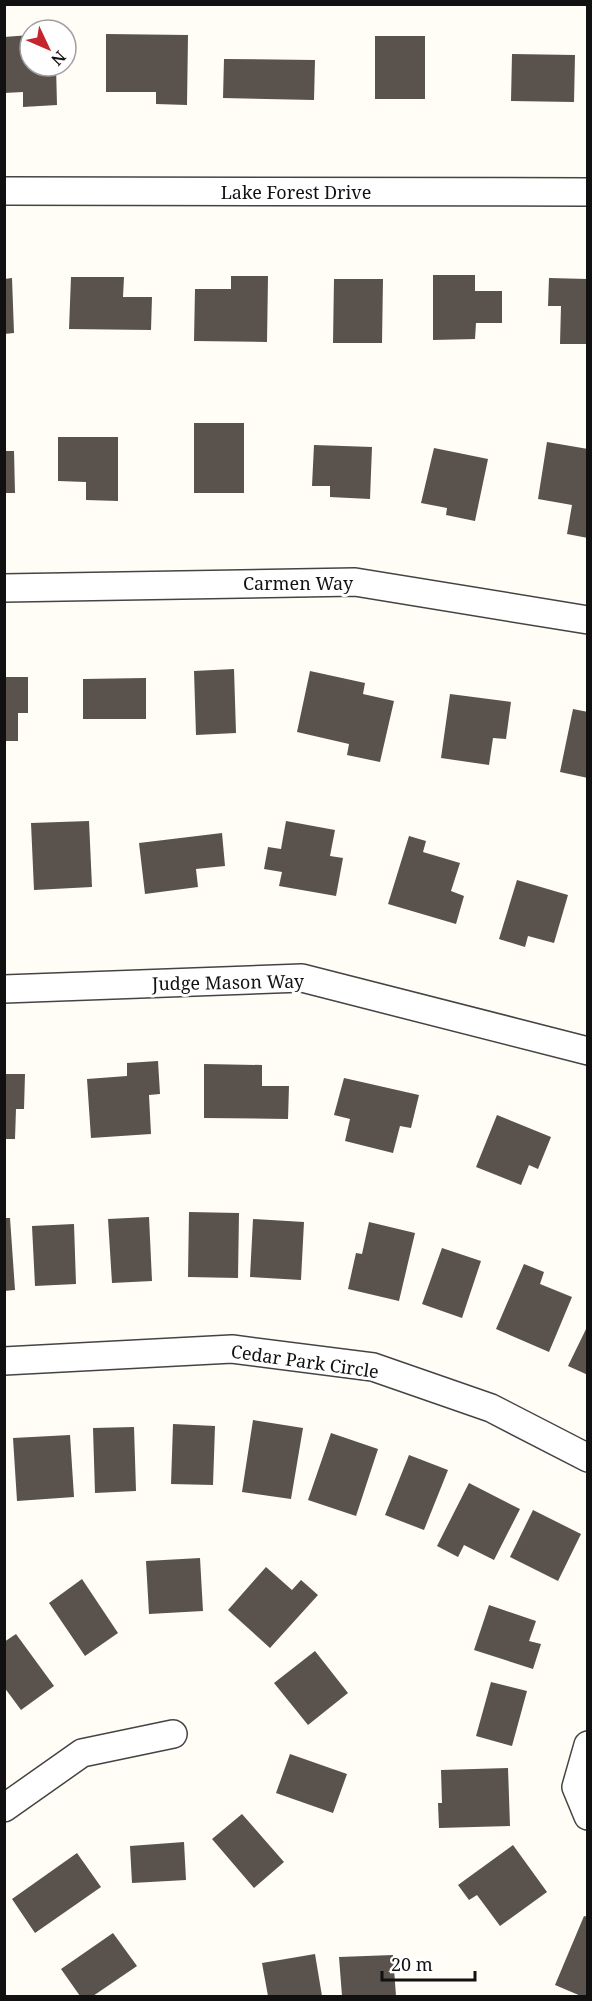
<svg xmlns="http://www.w3.org/2000/svg" width="592" height="2001" viewBox="0 0 592 2001" font-family="'Noto Serif',serif">
<style>
.building{fill:#5a524d}
.lines{fill:none;stroke-linecap:round;stroke-linejoin:round}
.street-casing{stroke:#444;stroke-width:30}
.street{stroke:#fff;stroke-width:27}
.labels{text-anchor:middle;dominant-baseline:central;stroke-width:6;stroke-linejoin:round;paint-order:stroke}
.street-label{font-size:18px;fill:#111;stroke:#fff}
</style>
<rect width="100%" height="100%" fill="#fffdf5"/>
<!-- building -->
<path class="building" d="M 106,34 L 188,35 L 187,105 L 156,104 L 156,92 L 106,92 Z
M 30,35 L 30,66 L 56,66 L 57,105 L 23,107 L 23,92 L 4,93 L 4,37 Z
M 375,36 L 425,36 L 425,99 L 375,99 Z
M 512,54 L 575,55 L 574,102 L 511,101 Z
M 224,59 L 315,60 L 314,100 L 223,98 Z
M 433,275 L 475,275 L 475,291 L 502,291 L 502,323 L 476,323 L 475,339 L 433,340 Z
M 231,276 L 268,276 L 267,342 L 194,341 L 195,289 L 231,289 Z
M 71,277 L 124,277 L 123,297 L 152,297 L 151,330 L 69,329 Z
M 12,278 L 14,333 L 4,334 L 4,279 Z
M 549,278 L 588,279 L 588,344 L 560,344 L 561,306 L 548,306 Z
M 334,279 L 383,279 L 382,343 L 333,343 Z
M 194,423 L 244,423 L 244,493 L 194,493 Z
M 58,437 L 118,437 L 118,501 L 86,500 L 86,482 L 58,481 Z
M 547,442 L 588,449 L 588,538 L 567,534 L 572,505 L 538,499 Z
M 314,445 L 372,447 L 370,499 L 330,497 L 330,486 L 312,486 Z
M 434,448 L 488,459 L 475,521 L 446,515 L 447,508 L 421,503 Z
M 4,451 L 14,451 L 15,493 L 4,493 Z
M 234,669 L 236,733 L 196,735 L 194,671 Z
M 310,671 L 365,683 L 363,694 L 394,701 L 380,762 L 347,755 L 349,744 L 297,732 Z
M 4,677 L 28,677 L 28,713 L 18,713 L 18,741 L 4,741 Z
M 146,678 L 146,719 L 83,719 L 83,679 Z
M 450,694 L 511,702 L 506,739 L 493,738 L 489,765 L 441,758 Z
M 573,709 L 588,712 L 588,778 L 560,772 Z
M 89,821 L 92,887 L 34,890 L 31,823 Z
M 286,821 L 335,830 L 330,856 L 343,858 L 336,896 L 279,886 L 282,872 L 264,869 L 268,847 L 281,849 Z
M 222,833 L 225,866 L 196,869 L 198,887 L 145,894 L 139,843 Z
M 409,836 L 426,841 L 423,852 L 460,863 L 451,891 L 464,896 L 456,924 L 388,904 Z
M 517,880 L 568,895 L 554,943 L 528,936 L 525,947 L 499,939 Z
M 158,1061 L 160,1094 L 149,1095 L 151,1134 L 91,1138 L 87,1079 L 127,1076 L 127,1063 Z
M 204,1064 L 262,1065 L 262,1086 L 289,1086 L 288,1119 L 204,1118 Z
M 4,1074 L 25,1074 L 24,1109 L 16,1109 L 15,1139 L 4,1139 Z
M 344,1078 L 419,1095 L 411,1128 L 400,1126 L 393,1153 L 345,1141 L 350,1119 L 334,1115 Z
M 497,1115 L 551,1137 L 538,1169 L 529,1165 L 521,1185 L 476,1167 Z
M 189,1212 L 239,1213 L 238,1278 L 188,1277 Z
M 149,1217 L 152,1281 L 112,1283 L 108,1219 Z
M 4,1218 L 10,1218 L 15,1290 L 4,1291 Z
M 253,1219 L 304,1222 L 301,1280 L 250,1277 Z
M 369,1222 L 415,1233 L 399,1301 L 348,1289 L 356,1253 L 362,1254 Z
M 74,1224 L 76,1284 L 35,1286 L 32,1226 Z
M 442,1248 L 481,1261 L 462,1318 L 422,1304 Z
M 524,1264 L 544,1272 L 540,1284 L 572,1297 L 549,1352 L 496,1329 Z
M 588,1325 L 588,1375 L 568,1366 Z
M 253,1420 L 303,1428 L 291,1499 L 242,1492 Z
M 173,1424 L 215,1426 L 213,1485 L 171,1484 Z
M 134,1427 L 136,1491 L 95,1493 L 93,1428 Z
M 331,1433 L 378,1449 L 356,1516 L 308,1500 Z
M 70,1435 L 74,1497 L 17,1501 L 13,1438 Z
M 409,1455 L 448,1470 L 424,1530 L 385,1515 Z
M 469,1483 L 520,1509 L 494,1560 L 464,1545 L 458,1557 L 437,1546 Z
M 533,1510 L 581,1534 L 558,1581 L 510,1557 Z
M 200,1558 L 203,1611 L 149,1614 L 146,1561 Z
M 266,1567 L 292,1590 L 301,1580 L 318,1595 L 270,1648 L 228,1610 Z
M 82,1579 L 118,1633 L 85,1656 L 49,1603 Z
M 489,1605 L 536,1621 L 529,1641 L 541,1644 L 533,1669 L 474,1650 Z
M 16,1634 L 54,1686 L 21,1710 L 4,1687 L 4,1642 Z
M 315,1651 L 348,1693 L 308,1725 L 274,1683 Z
M 491,1682 L 527,1691 L 512,1746 L 476,1736 Z
M 290,1754 L 347,1774 L 333,1813 L 276,1793 Z
M 508,1768 L 510,1826 L 439,1828 L 438,1803 L 442,1803 L 441,1770 Z
M 242,1814 L 284,1862 L 254,1888 L 212,1839 Z
M 184,1842 L 186,1880 L 132,1883 L 130,1846 Z
M 513,1845 L 547,1892 L 500,1926 L 477,1895 L 469,1900 L 458,1885 Z
M 77,1853 L 101,1887 L 35,1933 L 12,1899 Z
M 584,1916 L 588,1917 L 588,1996 L 581,1996 L 555,1985 Z
M 113,1933 L 137,1966 L 93,1996 L 80,1996 L 61,1969 Z
M 315,1954 L 322,1996 L 268,1996 L 262,1963 Z
M 393,1955 L 396,1996 L 342,1996 L 339,1957 Z"/>
<g class="lines">
<!-- street casing -->
<g class="street-casing">
<path id="street" d="M 4,191 L 588,192
M 4,588 L 355,582 L 588,620
M 4,989 L 302,978 L 588,1051
M 4,1361 L 232,1349 L 373,1367 L 491,1408 L 588,1458
M 588,1745 L 576,1787 L 588,1816
M 4,1808 L 82,1753 L 173,1734"/>
</g>
<!-- street -->
<use href="#street" class="street"/>
</g>
<g class="labels">
<!-- street labels -->
<g class="street-label">
<text x="296" y="192">Lake Forest Drive</text>
<text x="298" y="583">Carmen Way</text>
<text transform="translate(228 982) rotate(-1)">Judge Mason Way</text>
<text transform="translate(305 1361) rotate(8)">Cedar Park Circle</text>
</g>
</g>
<!-- border -->
<rect width="592" height="2001" fill="none" stroke="#111111" stroke-width="12"/>
<!-- north arrow -->
<g transform="translate(48 48) rotate(134)"><circle r="28" fill="#ffffff" stroke="#a0a0a0" stroke-width="1.5"/>
<path d="M0-4.5L10 22L0 15L-10 22Z" fill="#c4262e"/>
<text y="-9" font-size="16" font-weight="bold" text-anchor="middle" fill="#111111">N</text>
</g>
<!-- scale -->
<path d="M382 1971v9h93v-9" fill="none" stroke="#111111" stroke-width="3"/>
<text x="391" y="1971" font-size="18" fill="#111111" stroke="#ffffff" stroke-width="4.5" paint-order="stroke">20 m</text>
</svg>
